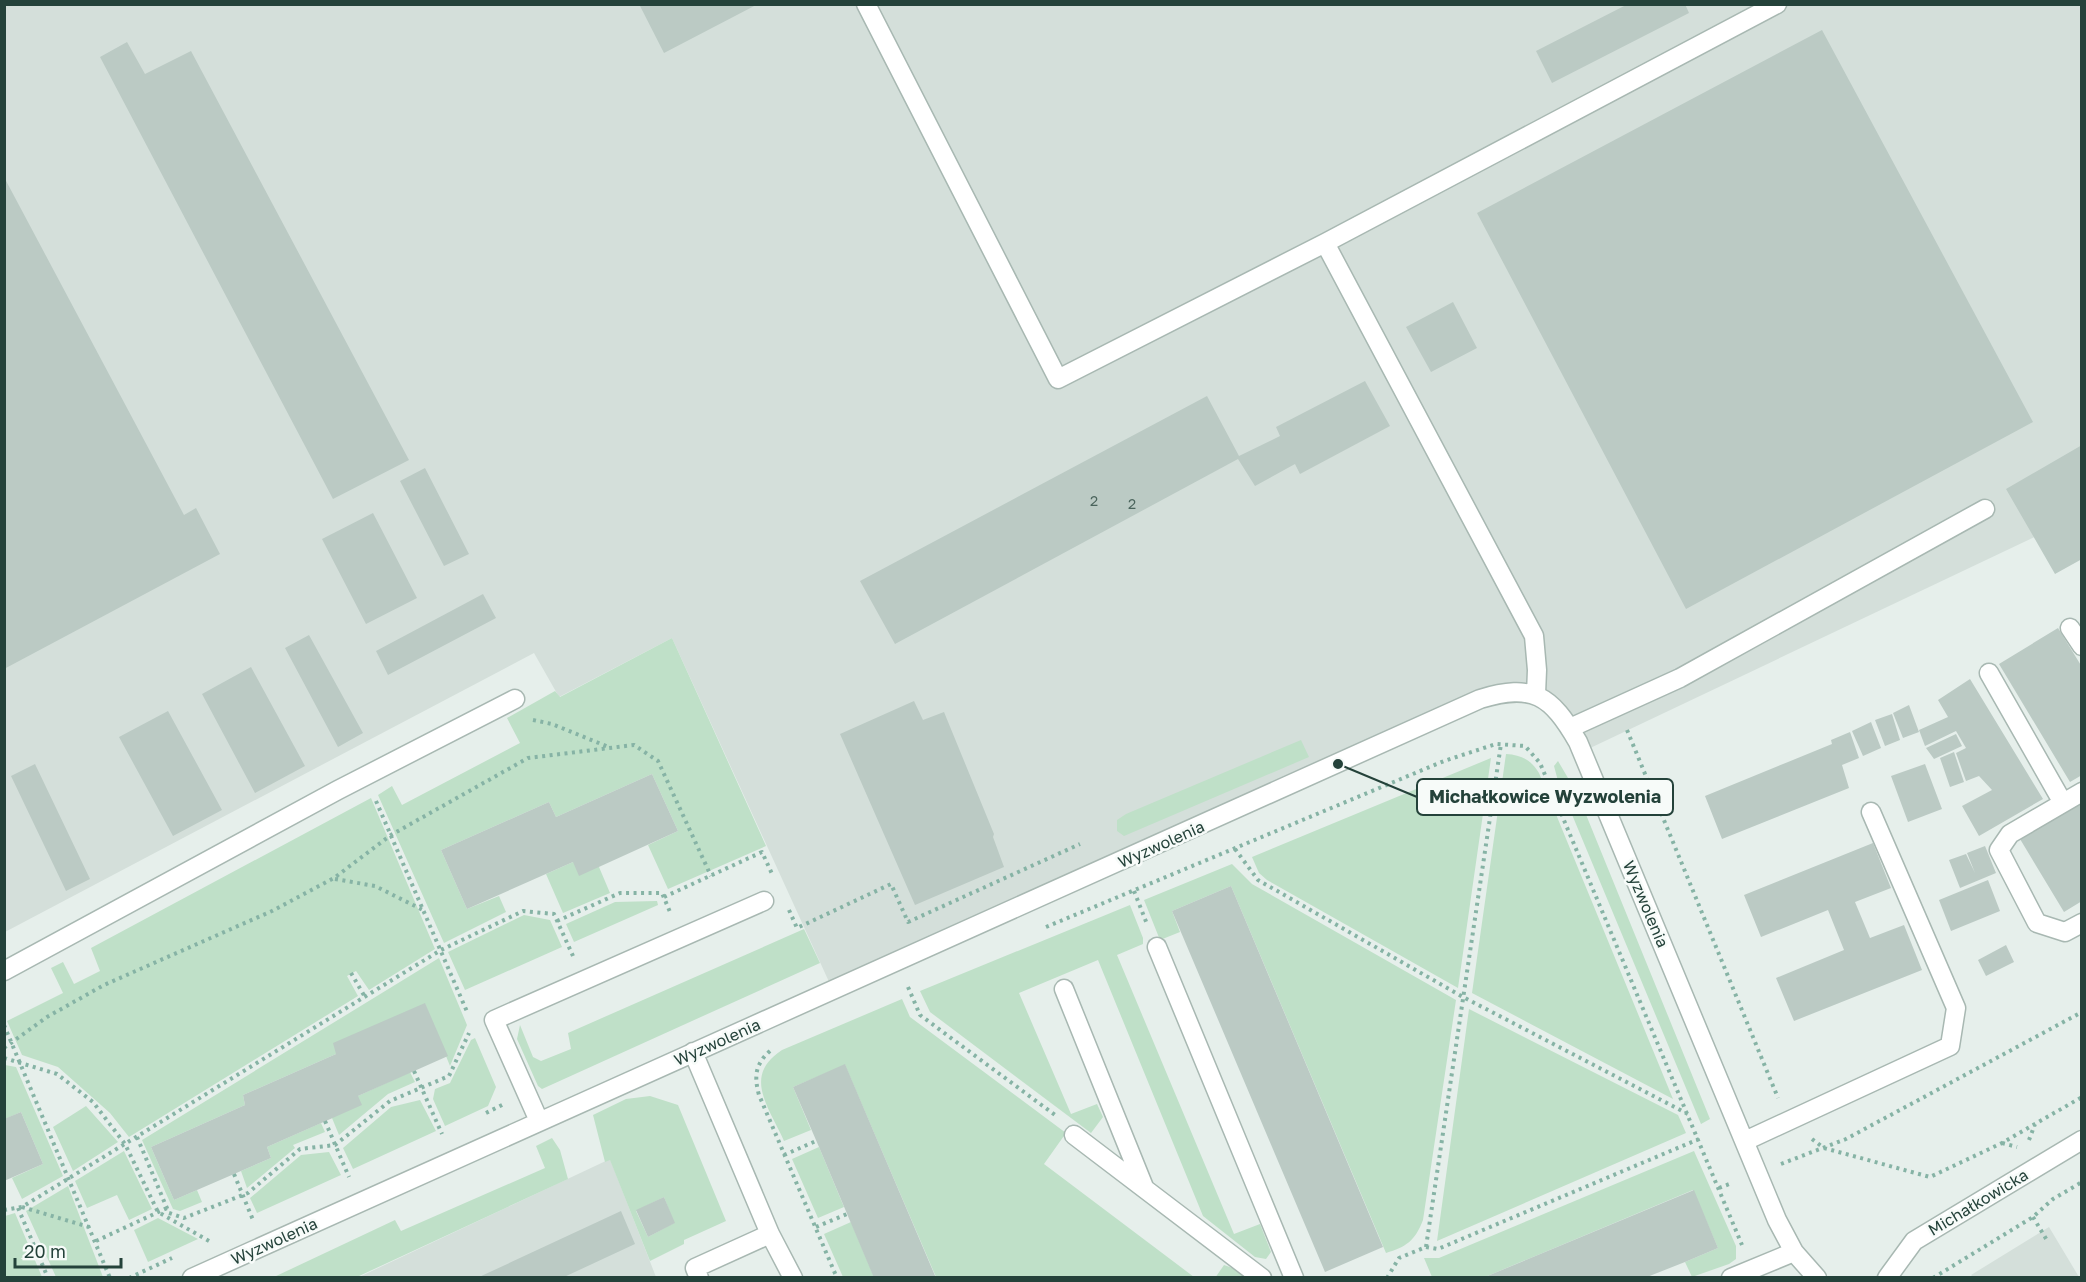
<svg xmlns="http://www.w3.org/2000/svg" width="2086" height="1282" viewBox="0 0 2086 1282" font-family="'Golos Text',sans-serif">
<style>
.built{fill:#d4dfda}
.green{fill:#bfe0c8;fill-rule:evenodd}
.building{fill:#bbcac4}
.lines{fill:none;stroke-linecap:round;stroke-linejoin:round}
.minor-casing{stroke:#a8b8b2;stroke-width:21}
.path{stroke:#86b3a5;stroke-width:4;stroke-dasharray:3 4.5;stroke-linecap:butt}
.minor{stroke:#fff;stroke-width:18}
.labels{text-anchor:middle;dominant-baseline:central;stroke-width:5;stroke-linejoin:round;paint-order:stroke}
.number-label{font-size:14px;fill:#4a645c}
.street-label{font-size:16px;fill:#24423a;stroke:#f7fbf9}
.leader{fill:none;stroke:#24423a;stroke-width:2}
.callout-dot{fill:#24423a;stroke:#f7fbf9;stroke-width:2}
.callout{fill:#f7fbf9;stroke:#24423a;stroke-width:2}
.callout-label{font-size:18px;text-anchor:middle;font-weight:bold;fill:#24423a}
</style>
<rect width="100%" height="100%" fill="#e6efeb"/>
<!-- built -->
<path class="built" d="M 5,5 L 2081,5 L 2081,515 L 1586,750 L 1570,719 L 1511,690 L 830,984 L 672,638 L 559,697 L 534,653 L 5,932 Z
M 610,1159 L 656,1277 L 357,1278 Z
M 2049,1227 L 2079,1277 L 1973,1277 L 1971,1275 Z"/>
<!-- green -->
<path class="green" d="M 672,638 L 766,846 L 668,889 L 648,845 L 678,831 L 652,774 L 556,817 L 549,802 L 441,850 L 467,909 L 499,896 L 506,912 L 444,943 L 378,795 L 392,786 L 402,805 L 520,743 L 507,718 L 555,691 L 560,697 Z
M 1301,740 L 1309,757 L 1124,836 L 1117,831 L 1117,820 L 1126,814 Z
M 1506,754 C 1522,755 1531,760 1539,773 L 1673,1099 L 1472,993 Z
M 1491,758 L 1458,988 L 1267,880 L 1259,873 L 1252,857 Z
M 1558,761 L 1578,795 L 1710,1119 L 1701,1124 L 1558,781 L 1554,766 Z
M 371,798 L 435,949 L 369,990 L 356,971 L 347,976 L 358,996 L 129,1137 L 110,1113 L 58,1067 L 22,1055 L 7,1021 L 63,993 L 51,968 L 63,962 L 74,984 L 100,971 L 91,948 Z
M 573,862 L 599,867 L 610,893 L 563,913 L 546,874 Z
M 1232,864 L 1252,884 L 1456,1000 L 1423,1220 C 1415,1241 1406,1247 1386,1253 L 1231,886 L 1172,911 L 1180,932 L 1160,940 L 1144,900 Z
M 657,901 L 658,905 L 574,942 L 566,924 L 615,902 Z
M 1130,905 L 1143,938 L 1143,944 L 1117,955 L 1234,1234 L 1260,1224 L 1271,1252 L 1266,1259 L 1255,1257 L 1203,1216 L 1098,960 L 1019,993 L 1071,1114 L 1097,1104 L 1103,1117 L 1091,1133 L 930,1012 L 920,991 Z
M 524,915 L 550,920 L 562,947 L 465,990 L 448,952 Z
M 804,929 L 820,963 L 542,1089 L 538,1086 L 517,1039 L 520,1025 L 533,1057 L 541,1061 L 571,1049 L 568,1033 Z
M 439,958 L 467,1025 L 450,1066 L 425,1004 L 336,1054 L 243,1095 L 245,1105 L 151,1147 L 174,1200 L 197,1190 L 202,1202 L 180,1211 L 173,1209 L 142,1140 Z
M 902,999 L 910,1017 L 1066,1133 L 1044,1164 L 1194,1277 L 936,1277 L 845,1065 L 793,1087 L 811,1130 L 784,1141 C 769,1107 742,1076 782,1050 Z
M 1469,1009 L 1678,1115 L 1686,1133 L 1437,1241 Z
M 475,1038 L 496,1087 L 488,1106 L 445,1126 L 433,1099 L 435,1089 L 450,1083 L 471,1040 Z
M 5,1065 L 16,1067 L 63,1176 L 22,1199 L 12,1178 L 43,1164 L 21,1112 L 5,1119 Z
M 410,1072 L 415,1082 L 388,1094 L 339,1135 L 332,1118 L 358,1096 Z
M 650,1096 L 678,1105 L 726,1221 L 684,1240 L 684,1244 L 650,1261 L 610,1160 L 605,1162 L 593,1115 L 626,1099 ZM 664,1197 L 674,1223 L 648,1237 L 636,1211 Z
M 420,1100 L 436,1131 L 353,1169 L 343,1148 L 391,1107 Z
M 86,1106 L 118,1142 L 73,1171 L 53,1127 Z
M 321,1123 L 325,1132 L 293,1145 L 295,1148 L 247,1188 L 241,1171 L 271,1158 L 267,1147 Z
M 552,1138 L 560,1150 L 568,1179 L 357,1277 L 274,1277 L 395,1220 L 401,1231 L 545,1168 L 536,1146 Z
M 819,1147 L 844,1207 L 818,1218 L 792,1159 Z
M 124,1151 L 152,1209 L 129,1220 L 117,1195 L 87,1208 L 75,1181 Z
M 1694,1151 L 1736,1246 L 1736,1259 L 1729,1264 L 1692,1277 L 1685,1262 L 1718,1248 L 1693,1190 L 1485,1277 L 1432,1277 L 1424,1258 L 1439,1258 Z
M 329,1152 L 341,1175 L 257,1213 L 250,1198 L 301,1155 Z
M 68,1186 L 103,1277 L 56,1277 L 26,1211 Z
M 15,1213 L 42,1277 L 5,1277 L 5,1216 Z
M 158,1218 L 198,1239 L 148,1262 L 134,1230 Z
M 851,1222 L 874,1277 L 843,1277 L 824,1234 Z
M 1224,1265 L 1247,1273 L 1249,1278 L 1215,1278 Z"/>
<!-- building -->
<path class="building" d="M 639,4 L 758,4 L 664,53 Z
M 1628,4 L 1685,4 L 1689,13 L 1552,83 L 1536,51 Z
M 1822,30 L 2033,422 L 1686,609 L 1477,213 Z
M 127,42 L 145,74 L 191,51 L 409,460 L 333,499 L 100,57 Z
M 4,177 L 184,515 L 196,508 L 220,554 L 4,669 Z
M 1453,302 L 1477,348 L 1431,372 L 1406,327 Z
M 1365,381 L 1390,426 L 1300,474 L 1295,464 L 1255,486 L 1238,459 L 895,644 L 860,581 L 1207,396 L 1239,456 L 1280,436 L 1276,427 Z
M 2082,445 L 2082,559 L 2055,574 L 2006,489 Z
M 425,468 L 469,554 L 444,566 L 400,481 Z
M 373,513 L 417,598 L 366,624 L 322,539 Z
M 483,594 L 496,618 L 388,675 L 376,651 Z
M 2058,628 L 2082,667 L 2082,775 L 2070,782 L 1999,664 Z
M 309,635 L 363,733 L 338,747 L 285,648 Z
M 251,667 L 305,766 L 255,793 L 202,694 Z
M 1970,679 L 2043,799 L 1979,836 L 1962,806 L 1992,790 L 1979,776 L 1966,781 L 1956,753 L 1966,748 L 1956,731 L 1925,746 L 1919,730 L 1948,717 L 1938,700 Z
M 914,701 L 923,720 L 944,712 L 994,834 L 993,837 L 1004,867 L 915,905 L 840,734 Z
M 1909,705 L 1919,732 L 1903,738 L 1893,713 Z
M 168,711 L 222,810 L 173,836 L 119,737 Z
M 1892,714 L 1900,740 L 1885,746 L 1875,720 Z
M 1871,722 L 1881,748 L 1863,756 L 1852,731 Z
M 1850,732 L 1859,758 L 1842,765 L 1849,788 L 1722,839 L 1705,796 L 1832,744 L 1831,740 Z
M 1956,734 L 1962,746 L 1934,759 L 1926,748 Z
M 1954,752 L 1964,782 L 1950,787 L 1940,758 Z
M 35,764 L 90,879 L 66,891 L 11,776 Z
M 1925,764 L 1942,809 L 1908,822 L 1891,776 Z
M 652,774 L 678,831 L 579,876 L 573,862 L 467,909 L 441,850 L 549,802 L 556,817 Z
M 2082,802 L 2082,901 L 2064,912 L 2020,839 Z
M 1873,843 L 1891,888 L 1855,902 L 1870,938 L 1904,925 L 1922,970 L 1794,1021 L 1776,978 L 1844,950 L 1828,910 L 1761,937 L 1744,895 Z
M 1985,846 L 1996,873 L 1960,888 L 1949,860 L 1966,854 L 1975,873 L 1967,853 Z
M 1988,880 L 2000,911 L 1951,931 L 1939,900 Z
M 1231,886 L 1383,1247 L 1325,1272 L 1172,911 Z
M 2006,945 L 2014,962 L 1986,976 L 1978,960 Z
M 425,1003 L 448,1056 L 358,1096 L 362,1105 L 267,1147 L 271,1158 L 174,1200 L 151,1147 L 245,1105 L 243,1095 L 336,1054 L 333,1043 Z
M 845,1064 L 873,1130 L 936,1278 L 874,1278 L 819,1147 L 793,1087 Z
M 21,1112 L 43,1164 L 4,1181 L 4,1119 Z
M 1694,1190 L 1718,1248 L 1685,1262 L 1647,1277 L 1485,1277 Z
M 664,1197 L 675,1223 L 648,1237 L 636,1210 Z
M 621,1211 L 635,1244 L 562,1278 L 477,1278 Z"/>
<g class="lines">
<!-- minor casing -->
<g class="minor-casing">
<path id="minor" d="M 866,4 L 1058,379 L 1325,243 L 1777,4
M 1325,243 L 1534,636 L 1537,670 L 1536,694
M 2070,628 L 2082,646
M 1989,673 L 2063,803
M 1570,728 L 1680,678 L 1985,509
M 2082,792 L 2010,834 L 1999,850 L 2037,923 L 2065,932 L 2082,923
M 1157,947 L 1294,1278
M 4,971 L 338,790 L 515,699
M 1064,989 L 1144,1187
M 693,1052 L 770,1234 L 793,1278
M 539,1121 L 494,1020 L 764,901
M 1074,1135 L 1262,1278
M 1745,1141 L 1950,1046 L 1956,1008 L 1871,812
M 192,1278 L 1480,699 C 1533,683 1551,695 1578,742 L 1777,1220 L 1794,1252 L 1817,1278
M 699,1278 L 695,1268 L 770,1234
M 1731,1278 L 1794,1252
M 1887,1278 L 1914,1241 L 2082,1140"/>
</g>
<!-- path -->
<path class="path" d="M 533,720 L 552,724 L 611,748
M 1627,730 L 1778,1098
M 376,801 L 468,1014
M 1235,849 L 1258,880 L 1463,997 L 1688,1114
M 335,879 L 375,886 L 423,910
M 1134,891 L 1147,924
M 664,897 L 762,852 L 773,876
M 789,910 L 797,928 L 891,884 L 908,922 L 1080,844
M 557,921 L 620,893 L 662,893 L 670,912
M 1046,927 L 1444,761 L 1496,744 L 1525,746 L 1540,763 L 1742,1245
M 351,973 L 365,997
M 908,987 L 920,1015 L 1055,1115
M 4,1025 L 110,1278
M 4,1048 L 47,1017 L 104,985 L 272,911 L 334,878 L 391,835 L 528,758 L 634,745 L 658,761 L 711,876
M 770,1051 C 755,1064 754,1077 759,1095 L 837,1278
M 4,1058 L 57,1074 L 93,1102 L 125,1144 L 158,1212 L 209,1241
M 414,1071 L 442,1134
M 486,1113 L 504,1104
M 325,1121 L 349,1177
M 137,1137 L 169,1213 L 184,1218 L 248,1193 L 300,1149 L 335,1145 L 390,1101 L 449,1076 L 469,1033
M 1812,1139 L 1824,1148 L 1930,1177 L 2002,1143 L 2082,1097
M 2029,1140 L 2035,1124
M 2002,1143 L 2017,1147
M 784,1155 L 816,1141
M 1781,1164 L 1846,1139 L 2082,1012
M 234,1174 L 253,1220
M 1719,1188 L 1732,1183
M 22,1207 L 89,1227
M 18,1208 L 48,1278
M 4,1210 L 22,1207 L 441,950 L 523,911 L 554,914 L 573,956
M 2033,1217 L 2048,1242
M 816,1227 L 847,1214
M 96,1241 L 167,1208
M 1426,1247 L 1438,1249 L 1699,1139
M 129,1278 L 172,1258
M 1387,1278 L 1399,1258 L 1426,1247 L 1501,744
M 1933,1278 L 2033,1217 L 2053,1199 L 2082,1182"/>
<!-- minor -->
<use href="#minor" class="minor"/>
</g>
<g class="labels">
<!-- number labels -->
<g class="number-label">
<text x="1094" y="500">2</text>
<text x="1132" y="503">2</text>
</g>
<!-- street labels -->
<g class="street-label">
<text transform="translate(1161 844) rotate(-24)">Wyzwolenia</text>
<text transform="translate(1646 904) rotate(67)">Wyzwolenia</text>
<text transform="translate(717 1042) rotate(-24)">Wyzwolenia</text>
<text transform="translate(1978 1202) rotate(-31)">Michałkowicka</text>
<text transform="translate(274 1241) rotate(-24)">Wyzwolenia</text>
</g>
</g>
<!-- callouts -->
<path class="leader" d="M1338 764L1417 797"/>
<circle class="callout-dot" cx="1338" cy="764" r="6"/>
<rect class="callout" x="1417" y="779" width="256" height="36" rx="6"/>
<g class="callout-label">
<text x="1545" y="803">Michałkowice Wyzwolenia</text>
</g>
<!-- border -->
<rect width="2086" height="1282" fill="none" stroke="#24423a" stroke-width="12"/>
<!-- scale -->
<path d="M15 1258v9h106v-9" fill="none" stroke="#24423a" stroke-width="3"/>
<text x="24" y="1258" font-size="18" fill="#24423a" stroke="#f7fbf9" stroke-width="4.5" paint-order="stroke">20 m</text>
</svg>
